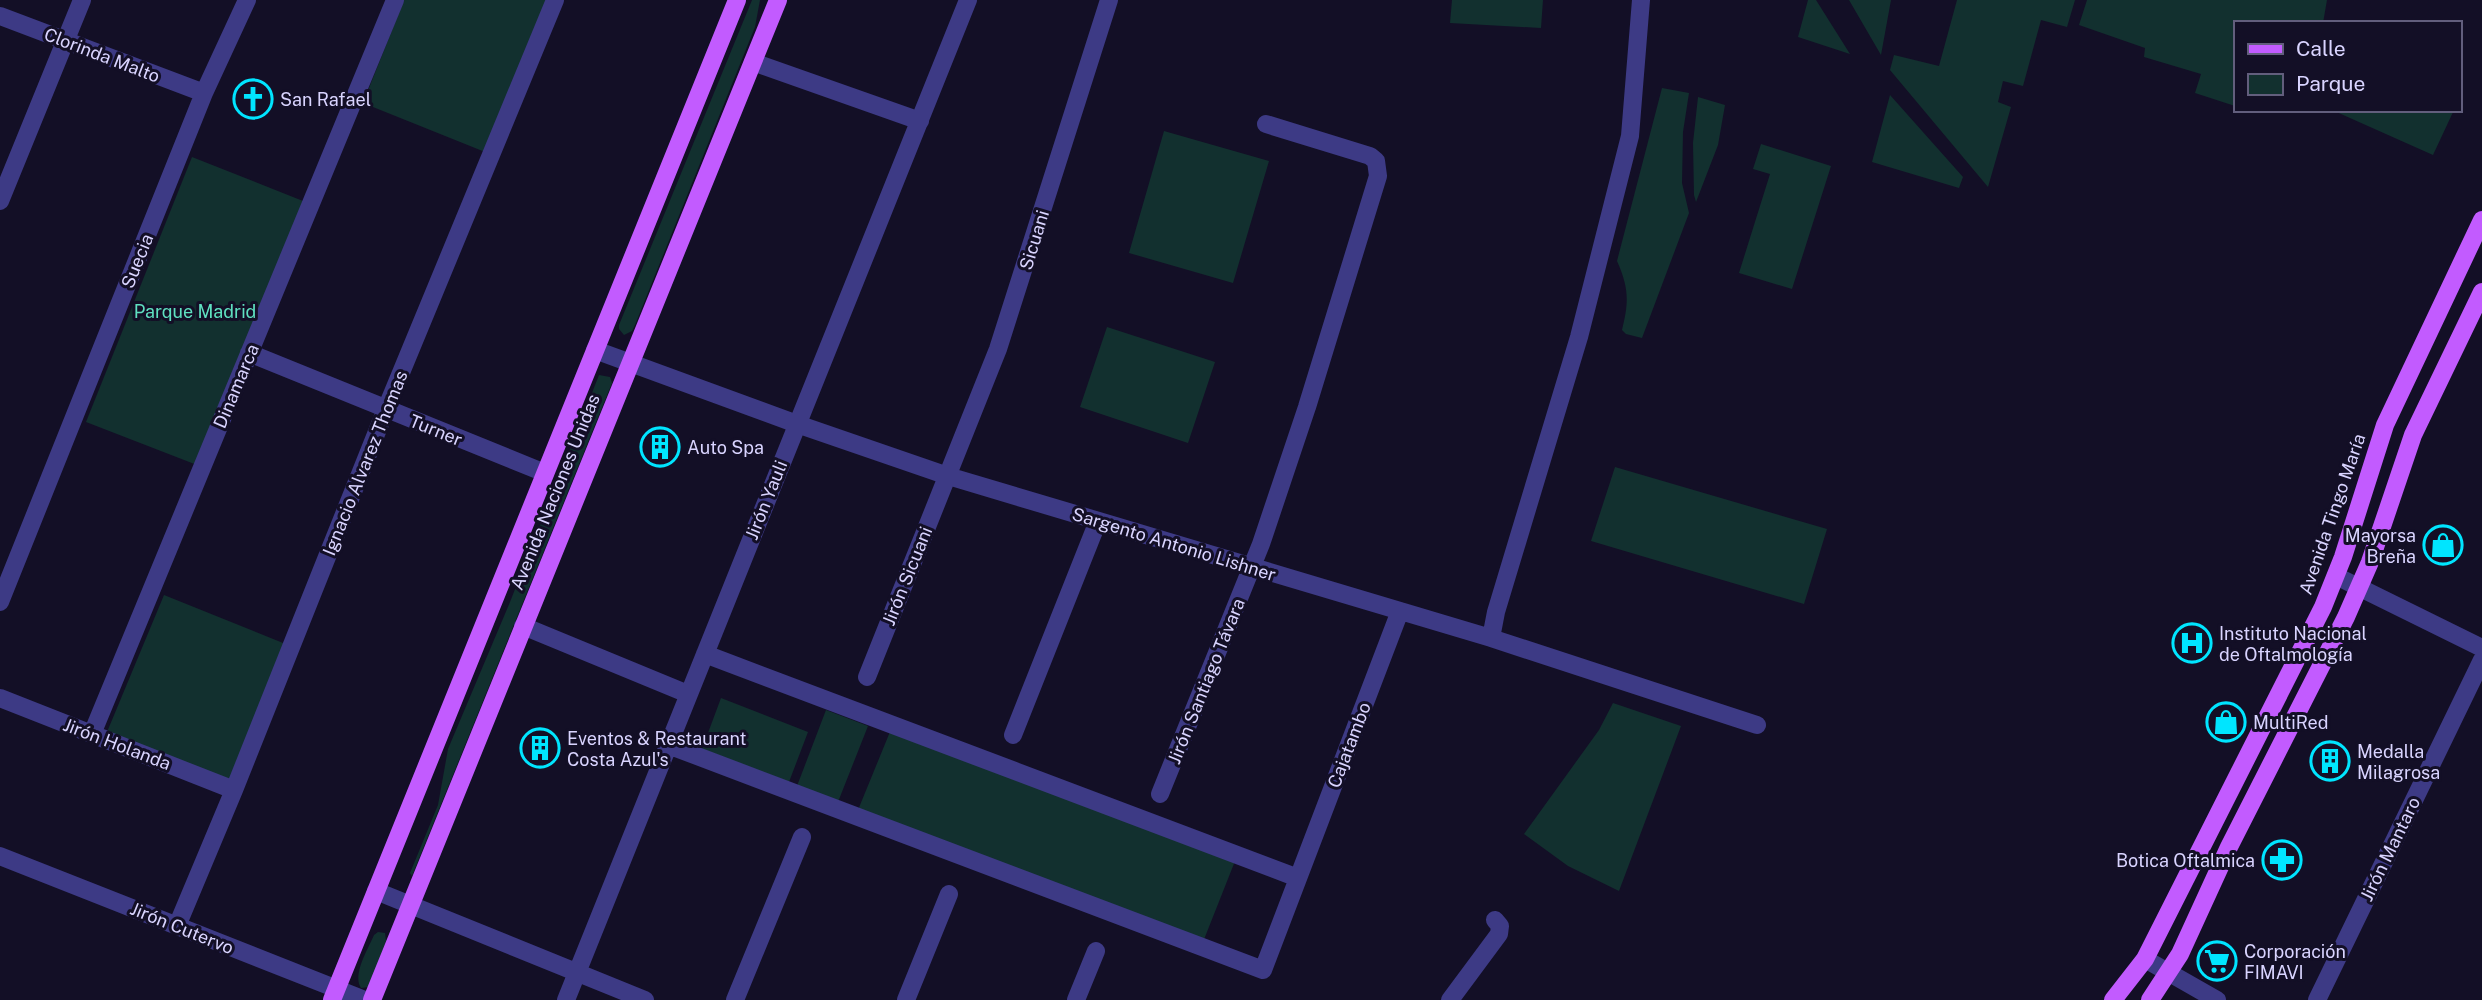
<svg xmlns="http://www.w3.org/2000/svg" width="2482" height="1000" viewBox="0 0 2482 1000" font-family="'Public Sans',sans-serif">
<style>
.green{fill:#12302f}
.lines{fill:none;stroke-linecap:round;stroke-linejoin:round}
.minor{stroke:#3d3a85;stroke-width:18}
.major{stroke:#c25bff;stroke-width:18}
.labels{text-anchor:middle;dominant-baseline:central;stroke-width:6;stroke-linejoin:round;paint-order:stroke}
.street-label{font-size:18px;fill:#d9d4ff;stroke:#130f26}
.poi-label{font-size:18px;fill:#d9d4ff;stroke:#130f26;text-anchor:start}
.park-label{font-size:18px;fill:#5fe0c0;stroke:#130f26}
</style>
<rect width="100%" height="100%" fill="#130f26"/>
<!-- green -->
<path class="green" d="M 404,0 L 554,0 L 490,154 L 363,103 Z
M 752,0 L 760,0 L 755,27 L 635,325 L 632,331 L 624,335 L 619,329 L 619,325 Z
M 1452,0 L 1543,0 L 1541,28 L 1450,23 Z
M 1808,0 L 1816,0 L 1850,54 L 1798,37 Z
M 1849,0 L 1891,0 L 1881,55 Z
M 1957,0 L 2075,0 L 2067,27 L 2041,20 L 2023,86 L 2003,81 L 1998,102 L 2011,107 L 1988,187 L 1890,70 L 1894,55 L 1939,66 Z
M 2087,0 L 2327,0 L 2323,23 L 2235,23 L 2235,106 L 2195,93 L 2201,74 L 2144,57 L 2145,48 L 2079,25 Z
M 1662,88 L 1689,93 L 1683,132 L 1682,183 L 1689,213 L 1642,338 L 1626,334 L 1622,330 C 1629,302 1629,288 1617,261 Z
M 1890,95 L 1963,177 L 1959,188 L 1872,162 Z
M 1698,97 L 1725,105 L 1718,145 L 1696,202 L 1694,195 L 1693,143 Z
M 2332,110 L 2454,110 L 2433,155 Z
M 1164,131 L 1269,161 L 1233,283 L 1129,253 Z
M 1761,144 L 1831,166 L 1792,289 L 1739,273 L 1770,174 L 1753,169 Z
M 192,157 L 303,201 L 197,465 L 86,422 Z
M 1107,327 L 1215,362 L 1188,443 L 1080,407 Z
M 599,375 L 610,377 L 612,383 L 412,876 L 410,873 L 438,805 L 448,749 L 510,602 Z
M 1615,467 L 1827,529 L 1804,604 L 1591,541 Z
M 164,595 L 288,645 L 231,781 L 107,732 Z
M 721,698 L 808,732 L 789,782 L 702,749 Z
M 1613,703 L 1681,726 L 1619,891 L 1568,866 L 1524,834 L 1599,730 Z
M 826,710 L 868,726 L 838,802 L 797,786 Z
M 894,722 L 1239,851 L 1203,942 L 858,810 Z
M 378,932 L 385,933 L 386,941 L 369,987 L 361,988 C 352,975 368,949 374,935 Z"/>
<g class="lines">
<!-- minor -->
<path class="minor" d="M 0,16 L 204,93
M 753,62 L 920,121
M 0,201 L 82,0
M 595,350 L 797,424 L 948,476 L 1491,638 L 1757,725
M 249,353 L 545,473
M 2336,576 L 2482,648
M 0,602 L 204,93 L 247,0
M 523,626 L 688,694
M 1491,638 L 1496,612 L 1579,337 L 1630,136 L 1641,0
M 705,654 L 1298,878
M 867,677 L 998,349 L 1109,0
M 0,698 L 234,790
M 92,734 L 395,0
M 1013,735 L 1098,521
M 668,745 L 1263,970 L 1400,611
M 1160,794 L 1261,544 L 1307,407 L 1378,176 L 1376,161 L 1370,156 L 1266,124
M 0,856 L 365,1000
M 376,891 L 645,1000
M 177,926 L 234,790 L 386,409 L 555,0
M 2145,959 L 2217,1000
M 566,1000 L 968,0
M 735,1000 L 802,837
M 906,1000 L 949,894
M 1076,1000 L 1096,951
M 1450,1000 L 1499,934 L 1500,926 L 1495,920
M 2317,1000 L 2482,660"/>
<!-- major -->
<path class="major" d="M 332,1000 L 737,0
M 372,1000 L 778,0
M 2113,1000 L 2145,959 L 2323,607 L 2343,557 L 2385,425 L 2482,220
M 2150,1000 L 2180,954 L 2229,847 L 2346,617 L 2370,562 L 2413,435 L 2482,292"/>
</g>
<!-- icons -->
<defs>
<g id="church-ring" transform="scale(2.0125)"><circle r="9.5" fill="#130f26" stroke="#00e5ff" stroke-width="1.5"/><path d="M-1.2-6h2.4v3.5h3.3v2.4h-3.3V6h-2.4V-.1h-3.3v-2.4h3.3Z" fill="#00e5ff"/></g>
<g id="building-ring" transform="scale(2.0125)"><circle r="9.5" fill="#130f26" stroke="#00e5ff" stroke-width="1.5"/><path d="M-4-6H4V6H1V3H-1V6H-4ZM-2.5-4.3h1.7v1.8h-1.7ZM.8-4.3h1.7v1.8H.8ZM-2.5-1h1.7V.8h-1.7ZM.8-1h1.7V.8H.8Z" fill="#00e5ff"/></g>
<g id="shop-ring" transform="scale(2.0125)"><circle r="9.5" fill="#130f26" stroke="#00e5ff" stroke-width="1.5"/><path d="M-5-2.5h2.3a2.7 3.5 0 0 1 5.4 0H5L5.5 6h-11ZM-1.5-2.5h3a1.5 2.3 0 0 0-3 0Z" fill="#00e5ff"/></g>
<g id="hospital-ring" transform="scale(2.0125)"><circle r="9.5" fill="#130f26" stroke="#00e5ff" stroke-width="1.5"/><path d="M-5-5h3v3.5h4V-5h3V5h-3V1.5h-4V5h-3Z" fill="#00e5ff"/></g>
<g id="pharmacy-ring" transform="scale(2.0125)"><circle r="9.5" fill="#130f26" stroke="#00e5ff" stroke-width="1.5"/><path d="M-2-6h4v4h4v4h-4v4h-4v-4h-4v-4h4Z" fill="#00e5ff"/></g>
<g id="supermarket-ring" transform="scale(2.0125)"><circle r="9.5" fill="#130f26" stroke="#00e5ff" stroke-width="1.5"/><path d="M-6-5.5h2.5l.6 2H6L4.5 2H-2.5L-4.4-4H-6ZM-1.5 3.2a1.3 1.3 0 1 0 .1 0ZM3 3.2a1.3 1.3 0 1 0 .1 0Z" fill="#00e5ff"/></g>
</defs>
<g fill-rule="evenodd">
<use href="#church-ring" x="253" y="99"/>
<use href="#building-ring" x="660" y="447"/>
<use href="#shop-ring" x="2443" y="545"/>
<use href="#hospital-ring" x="2192" y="643"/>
<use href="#shop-ring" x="2226" y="722"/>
<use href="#building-ring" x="540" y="748"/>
<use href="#building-ring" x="2330" y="761"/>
<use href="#pharmacy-ring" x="2282" y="860"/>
<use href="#supermarket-ring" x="2217" y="961"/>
</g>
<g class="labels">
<!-- street labels -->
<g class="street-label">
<text transform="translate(102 55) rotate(21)">Clorinda Malto</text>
<text transform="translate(1034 240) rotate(-73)">Sicuani</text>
<text transform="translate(137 261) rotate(-68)">Suecia</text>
<text transform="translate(236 386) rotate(-67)">Dinamarca</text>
<text transform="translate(436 430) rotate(22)">Turner</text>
<text transform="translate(365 463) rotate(-68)">Ignacio Alvarez Thomas</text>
<text transform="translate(555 492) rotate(-68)">Avenida Naciones Unidas</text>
<text transform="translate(766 500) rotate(-68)">Jirón Yauli</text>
<text transform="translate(2332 514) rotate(-71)">Avenida Tingo María</text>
<text transform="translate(1174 544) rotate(17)">Sargento Antonio Lishner</text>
<text transform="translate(907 576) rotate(-68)">Jirón Sicuani</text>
<text transform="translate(1206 681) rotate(-68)">Jirón Santiago Távara</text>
<text transform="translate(117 744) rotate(21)">Jirón Holanda</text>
<text transform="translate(1349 745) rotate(-69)">Cajatambo</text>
<text transform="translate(2390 849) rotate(-64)">Jirón Mantaro</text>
<text transform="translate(182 928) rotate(22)">Jirón Cutervo</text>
</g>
<!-- poi labels -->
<g class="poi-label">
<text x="280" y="99">San Rafael</text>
<text x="687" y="447">Auto Spa</text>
<text x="2416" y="535" text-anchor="end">Mayorsa<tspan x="2416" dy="21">Breña</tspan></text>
<text x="2219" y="633">Instituto Nacional<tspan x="2219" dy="21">de Oftalmología</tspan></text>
<text x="2253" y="722">MultiRed</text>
<text x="567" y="738">Eventos &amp; Restaurant<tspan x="567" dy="21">Costa Azul's</tspan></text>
<text x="2357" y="751">Medalla<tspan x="2357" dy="21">Milagrosa</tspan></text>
<text x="2255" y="860" text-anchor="end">Botica Oftalmica</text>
<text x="2244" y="951">Corporación<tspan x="2244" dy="21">FIMAVI</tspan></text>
</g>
<!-- park labels -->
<g class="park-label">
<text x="195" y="311">Parque Madrid</text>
</g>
</g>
<!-- legend -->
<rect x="2234" y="21" width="228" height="91" fill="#130f26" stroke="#625e7d" stroke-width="2"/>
<rect x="2248" y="44" width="35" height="10" fill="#c25bff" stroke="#625e7d" stroke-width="2"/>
<text x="2296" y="56" font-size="21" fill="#d9d4ff">Calle</text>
<rect x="2248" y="74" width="35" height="21" fill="#12302f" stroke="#625e7d" stroke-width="2"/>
<text x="2296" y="91" font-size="21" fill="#d9d4ff">Parque</text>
</svg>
